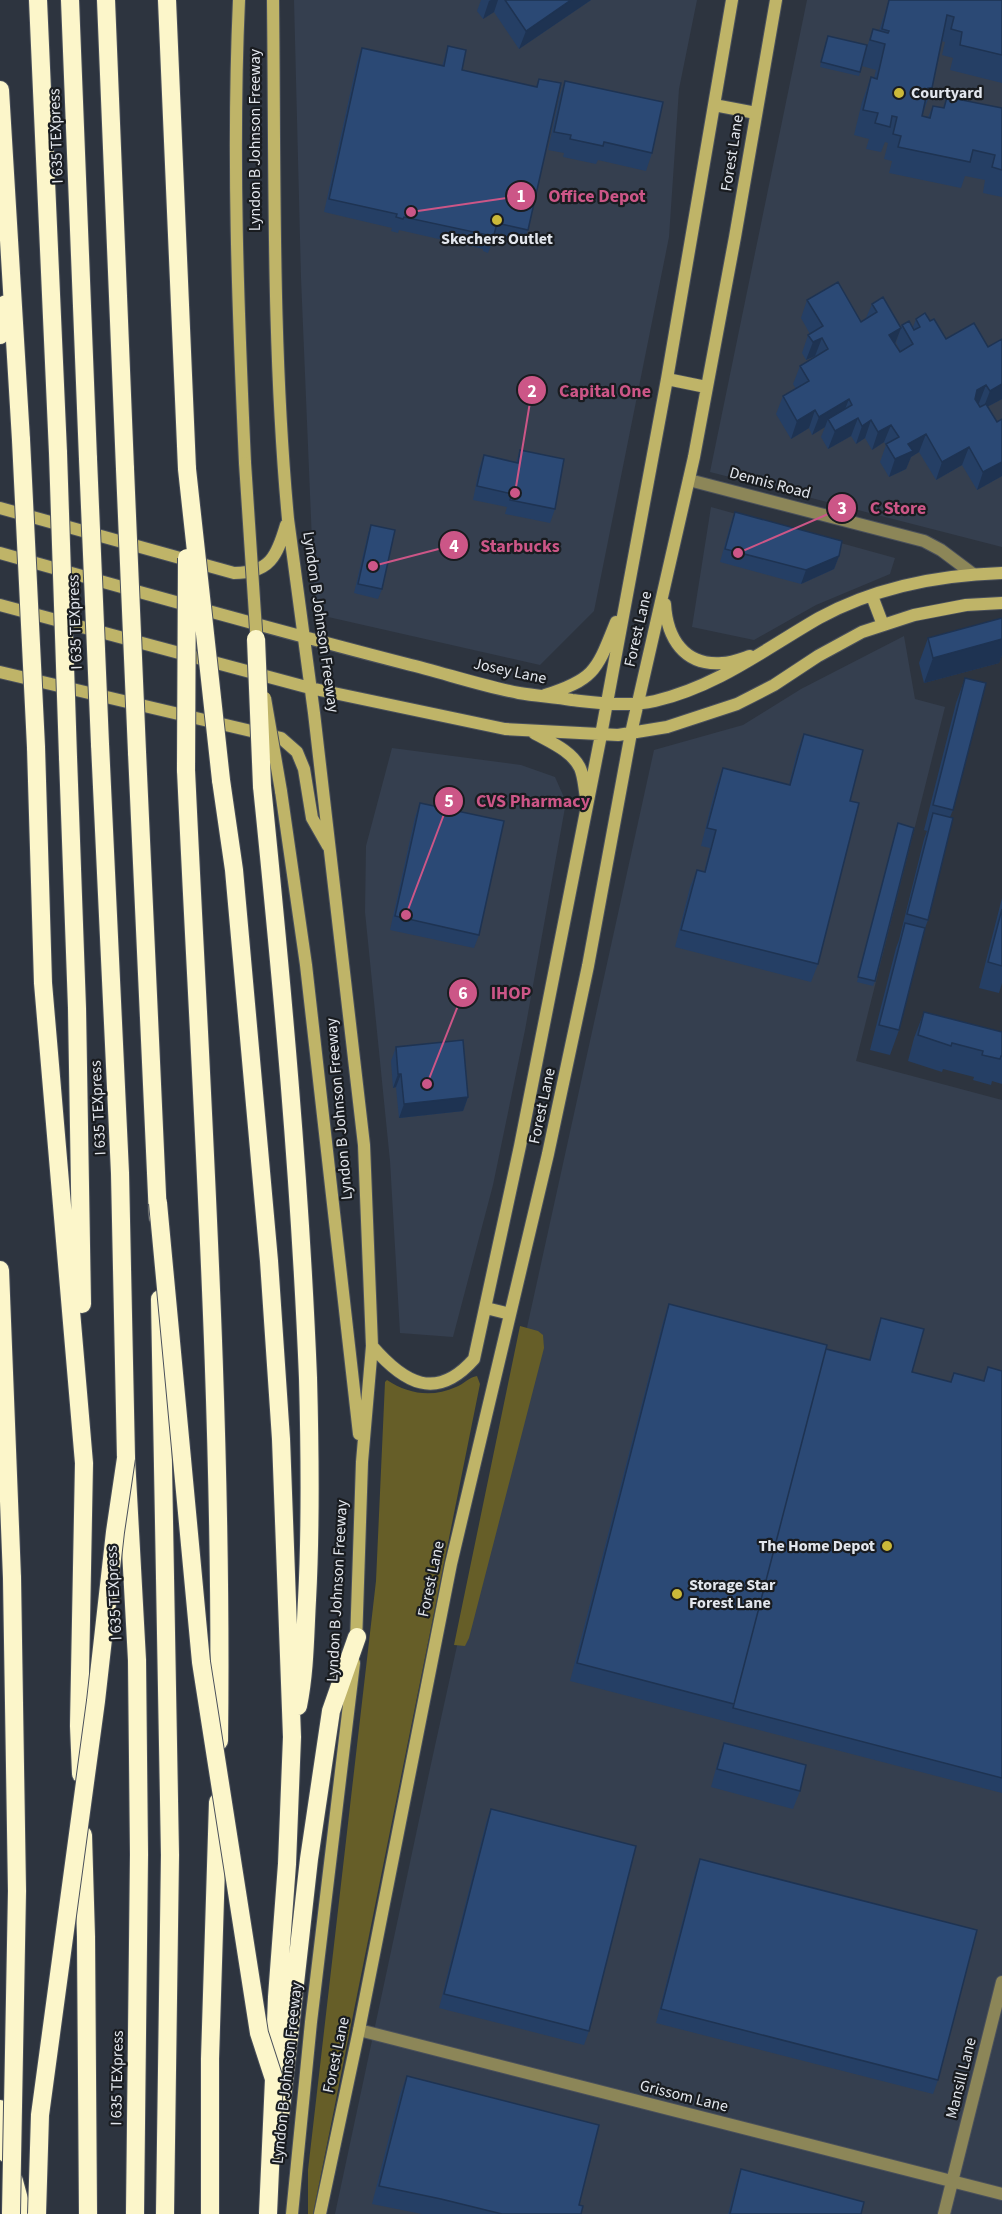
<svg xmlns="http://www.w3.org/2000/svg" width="1002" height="2214" viewBox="0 0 1002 2214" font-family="'Source Sans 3',sans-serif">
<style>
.built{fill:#353f4f}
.green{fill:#665e28}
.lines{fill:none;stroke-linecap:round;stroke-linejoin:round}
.street-casing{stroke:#4a505b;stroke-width:14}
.secondary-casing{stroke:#4a505b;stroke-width:14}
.highway-casing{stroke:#4a505b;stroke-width:20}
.street{stroke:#8c8658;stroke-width:12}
.secondary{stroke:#bfb468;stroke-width:12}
.highway{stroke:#fcf6ca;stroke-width:18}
.secondary-bridge-casing{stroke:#4a505b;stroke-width:14;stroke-linecap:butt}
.highway-bridge-casing{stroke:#4a505b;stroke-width:20;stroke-linecap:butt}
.secondary-bridge{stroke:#bfb468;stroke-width:12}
.highway-bridge{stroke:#fcf6ca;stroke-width:18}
.wall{fill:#253f65}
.shaded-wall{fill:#1e3352}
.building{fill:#2b4975;stroke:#1e3352;stroke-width:1.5}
.poi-dot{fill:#cbb939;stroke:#191c20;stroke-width:2}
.labels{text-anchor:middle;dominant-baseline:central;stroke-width:4.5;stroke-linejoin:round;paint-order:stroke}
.poi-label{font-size:16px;font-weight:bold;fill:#e2e6ed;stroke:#191c20;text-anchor:start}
.street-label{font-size:16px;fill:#e2e6ed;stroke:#191c20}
.leader{fill:none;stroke:#cc5687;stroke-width:2}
.callout-dot{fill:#cc5687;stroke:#191c20;stroke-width:2}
.mark-label{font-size:18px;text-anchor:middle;font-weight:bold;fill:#fff}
.callout-label{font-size:18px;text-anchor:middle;font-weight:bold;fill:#cc5687;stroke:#191c20;stroke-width:4.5;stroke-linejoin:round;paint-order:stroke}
</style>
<rect width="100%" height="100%" fill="#2d343f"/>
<!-- built -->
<path class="built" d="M 294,0 L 697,0 L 679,89 L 669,237 L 594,611 L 540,665 L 315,614 L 301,278 Z
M 807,0 L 1002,0 L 1002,547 L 710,472 Z
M 711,507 L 895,558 L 890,574 L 816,605 L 754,640 L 692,627 Z
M 904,636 L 915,699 L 945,707 L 856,1061 L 1002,1100 L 1002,2214 L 335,2214 L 431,1764 L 654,750 L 743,725 L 801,689 Z
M 392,748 L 521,765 L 555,777 L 566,802 L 525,1030 L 493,1185 L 453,1337 L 400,1333 L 390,1161 L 365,912 L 366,846 Z"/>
<!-- green -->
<path class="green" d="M 520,1326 L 538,1331 L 543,1335 L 544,1348 L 469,1638 L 465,1646 L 454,1645 Z
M 477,1376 L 480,1384 L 313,2214 L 308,2214 L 308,2170 L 376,1581 L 385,1382 L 387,1380 C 408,1394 432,1398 456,1387 C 464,1384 469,1377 477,1376 Z"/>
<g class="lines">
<!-- street casing -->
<g class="street-casing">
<path id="street" d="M 689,480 L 924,541 L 941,550 L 973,574
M 359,2030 L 1002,2194
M 944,2214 L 1002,1982"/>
</g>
<!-- secondary casing -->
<g class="secondary-casing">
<path id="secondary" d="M 239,0 C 232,154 238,309 245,463
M 273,0 C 275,173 272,347 288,519 L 314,713 L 364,1145 L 372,1346 L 362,1462 L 356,1643
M 714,105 L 756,113
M 667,379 L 706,387
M 0,508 L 234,573 C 270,573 277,556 286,525
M 0,553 C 135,591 271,629 407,664 C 444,673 482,686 519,693 C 537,696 554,697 572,700 C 599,703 628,707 655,701 C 718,686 765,649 819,618 C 874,588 940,575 1002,573
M 872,596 L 883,625
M 665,604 C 667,638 684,666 722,663 C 731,663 741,659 750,656
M 0,605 L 310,688 L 505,729 L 618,735 L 667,727 L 737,704 L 774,685 L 818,656 L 862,632 L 914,615 L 966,605 L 1002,603
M 0,672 L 281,738 L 297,752 L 304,769 L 312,818 L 328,846
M 545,695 C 596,679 597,669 616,622
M 534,733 C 550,742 572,751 580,768 C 584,777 584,788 586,797
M 281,791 L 306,965 L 359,1434
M 486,1308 L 510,1314
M 372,1346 C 404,1383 436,1402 474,1359 L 520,1146 L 601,735 L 667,379 L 732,0
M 292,2214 L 311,2022 L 354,1663
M 320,2214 L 359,2030 L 451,1564 L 548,1154 L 588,966 L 631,733 L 694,457 L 735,237 L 776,0"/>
</g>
<!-- highway casing -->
<g class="highway-casing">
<path id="highway" d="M 38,0 L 58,453
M 70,0 L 88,459
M 106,0 L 125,469
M 167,0 L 187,469
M 0,90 L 21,440
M 0,335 L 6,304
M 100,744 L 120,1173 L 126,1458 L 137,1660 L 139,1854 L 135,2214
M 36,747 L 43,983 L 84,1463 L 79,1726 L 81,1774
M 137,752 L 158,1217
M 68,757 L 77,1008 L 82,1304
M 186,770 C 201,1094 223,1417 219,1741
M 221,780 L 234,870 L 269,1261 L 281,1439 L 292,1737 L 287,1864 L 277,1997 L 274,2076
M 262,786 C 282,983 300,1180 308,1378 C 310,1452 311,1526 307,1600 C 305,1636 305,1671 298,1706
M 0,1270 L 12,1578
M 160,1299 L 170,1855 L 165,2214
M 83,1835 L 86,1937 L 88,2214
M 0,2109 L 7,2154
M 280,2117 L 309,1859 L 331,1711 L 357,1637
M 14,2181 L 23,2214
M 210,2214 L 210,2059 L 218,1802"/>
</g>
<!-- street -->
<use href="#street" class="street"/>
<!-- secondary -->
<use href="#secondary" class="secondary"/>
<!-- highway -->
<use href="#highway" class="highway"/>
<!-- secondary-bridge casing -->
<g class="secondary-bridge-casing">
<path id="secondary-bridge" d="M 245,463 L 257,645
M 265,698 L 281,791"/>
</g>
<!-- highway-bridge casing -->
<g class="highway-bridge-casing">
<path id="highway-bridge" d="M 21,440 L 36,747
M 58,453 L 68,757
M 88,459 L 100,744
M 125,469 L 137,752
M 187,469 L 221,780
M 256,639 L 262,786
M 186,770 L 187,558
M 158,1203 L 201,1662 L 259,2033 L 274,2079 L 268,2214
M 11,2214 L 17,1891 L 12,1578
M 37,2214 L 40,2115 L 96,1701 L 115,1532 L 126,1458"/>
</g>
<!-- secondary-bridge -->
<use href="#secondary-bridge" class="secondary-bridge"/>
<!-- highway-bridge -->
<use href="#highway-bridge" class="highway-bridge"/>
</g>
<!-- wall -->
<path class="wall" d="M 481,0 L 591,0 L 519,49 L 494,12 L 483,19 L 477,11 Z
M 889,0 L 1002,0 L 1002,83 L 950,70 L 953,58 L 942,55 L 945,42 L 941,41 L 932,88 L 922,116 L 928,117 L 933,106 L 943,108 L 947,97 L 1002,108 L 1002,197 L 983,193 L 985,180 L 965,176 L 961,188 L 889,173 L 892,161 L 884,159 L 888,143 L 885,142 L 881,152 L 866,149 L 869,139 L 854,135 L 862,102 L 871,77 L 874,78 L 876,70 L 862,66 L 859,76 L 820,67 L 826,41 L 828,36 L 866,50 L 873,29 L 879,31 Z
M 448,46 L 462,70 L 536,87 L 539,79 L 528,230 L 523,244 L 494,237 L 488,253 L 483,251 L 483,249 L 399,230 L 398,233 L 391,231 L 392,228 L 324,212 L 357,62 L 362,48 L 442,66 Z
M 565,81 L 652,153 L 646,171 L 598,160 L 596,164 L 563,157 L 564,153 L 548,150 L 559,98 Z
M 807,300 L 861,322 L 866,318 L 872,304 L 901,328 L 895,344 L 900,352 L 901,352 L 896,343 L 902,325 L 913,327 L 916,319 L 930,321 L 946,339 L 988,347 L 1002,339 L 1002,399 L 987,407 L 997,422 L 1002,419 L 1002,476 L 977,490 L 962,465 L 936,480 L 919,452 L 911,457 L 906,469 L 889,477 L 880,462 L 886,445 L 884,442 L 872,450 L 865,438 L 856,444 L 851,436 L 828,449 L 821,437 L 825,427 L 812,435 L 809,428 L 791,439 L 776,414 L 783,396 L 796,389 L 793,384 L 800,366 L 816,356 L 815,356 L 806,360 L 802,353 L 808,335 L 810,334 L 801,318 Z
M 520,450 L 555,509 L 550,523 L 505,514 L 507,507 L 473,500 L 479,469 L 484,455 L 516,462 Z
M 735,512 L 839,556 L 834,569 L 801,584 L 720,562 L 730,526 Z
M 371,525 L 382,589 L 378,599 L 354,593 L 368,534 Z
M 1002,618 L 1002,655 L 999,663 L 924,683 L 919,663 L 928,638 Z
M 965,678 L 953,810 L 950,817 L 928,920 L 925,928 L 899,1030 L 890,1055 L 870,1050 L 896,948 L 899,940 L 924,839 L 927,831 L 924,830 L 956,703 Z
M 804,734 L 850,801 L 818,964 L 811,982 L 675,947 L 690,887 L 697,870 L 704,872 L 710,848 L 701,846 L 716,786 L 723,768 L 789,785 L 797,752 Z
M 420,803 L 479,935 L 474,948 L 390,930 L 415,817 Z
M 898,823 L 875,981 L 873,986 L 857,982 Z
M 1002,898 L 1002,983 L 999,993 L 979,988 Z
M 924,1012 L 1002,1032 L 1002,1084 L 992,1081 L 991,1085 L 973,1080 L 974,1077 L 943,1069 L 942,1072 L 908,1061 L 914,1038 Z
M 396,1047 L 468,1097 L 463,1111 L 399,1118 L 396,1087 L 393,1088 L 391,1061 Z
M 669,1304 L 826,1349 L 869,1360 L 876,1331 L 881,1318 L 912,1372 L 951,1382 L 954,1373 L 983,1381 L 988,1367 L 1002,1371 L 1002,1793 L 570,1681 L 663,1322 Z
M 724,1743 L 800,1791 L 793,1809 L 711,1787 L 718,1761 Z
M 491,1809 L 589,2031 L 584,2045 L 439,2008 L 486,1823 Z
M 700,1859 L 938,2080 L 933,2094 L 656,2023 L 695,1873 Z
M 407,2076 L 579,2205 L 581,2214 L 422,2214 L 372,2204 L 400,2094 Z
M 741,2169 L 861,2214 L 728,2214 L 736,2183 Z"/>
<!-- shaded-wall -->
<path class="shaded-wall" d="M 491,0 L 498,0 L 494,12 L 483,19 L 489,1 Z
M 571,0 L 591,0 L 519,49 L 526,31 Z
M 901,328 L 894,346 L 889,335 Z
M 822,338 L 815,356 L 806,360 L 813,342 Z
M 1002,384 L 1002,399 L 983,409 L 990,391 Z
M 986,385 L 979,403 L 971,408 L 977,390 Z
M 849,399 L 842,417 L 828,419 L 825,427 L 812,435 L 819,417 Z
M 815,410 L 809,428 L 791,439 L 797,421 Z
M 858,418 L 851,436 L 828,449 L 835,431 Z
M 871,420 L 865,438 L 856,444 L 862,426 Z
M 891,425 L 884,442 L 872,450 L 878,432 Z
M 926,434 L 919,452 L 911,457 L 906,469 L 889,477 L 895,459 L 908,444 Z
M 969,447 L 962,465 L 936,480 L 942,462 Z
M 1002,462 L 1002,476 L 977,490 L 983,472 Z
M 839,556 L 834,569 L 801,584 L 806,570 Z
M 1002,639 L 1002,655 L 999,663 L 924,683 L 933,658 Z
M 398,1074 L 401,1074 L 396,1087 L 393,1088 Z
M 468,1097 L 463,1111 L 399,1118 L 404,1104 Z"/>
<!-- building -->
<path class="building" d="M 505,0 L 571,0 L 526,31 Z
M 889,0 L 1002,0 L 1002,55 L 960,45 L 962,32 L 951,29 L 954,17 L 947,15 L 932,88 L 928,88 L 922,116 L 930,118 L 933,106 L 944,108 L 947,97 L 1002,108 L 1002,170 L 992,167 L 995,155 L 973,150 L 970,162 L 898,147 L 901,136 L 893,134 L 897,117 L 892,116 L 890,127 L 875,123 L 878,113 L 863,110 L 871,77 L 877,79 L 885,44 L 870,40 L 873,29 L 888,33 L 889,31 L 882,29 Z
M 828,36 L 867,45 L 860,72 L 821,62 Z
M 448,46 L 466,50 L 462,70 L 537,87 L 539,79 L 561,83 L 528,230 L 497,223 L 493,239 L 488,238 L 488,235 L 404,217 L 403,219 L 396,217 L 397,214 L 329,199 L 362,48 L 444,66 Z
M 565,81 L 663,102 L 652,153 L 604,142 L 603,146 L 570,139 L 571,135 L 554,132 Z
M 838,282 L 861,322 L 877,312 L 872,304 L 883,297 L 901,328 L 889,335 L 900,352 L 913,344 L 902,325 L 909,321 L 914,330 L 920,327 L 916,319 L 925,313 L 930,321 L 934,319 L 946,339 L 974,323 L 988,347 L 1002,339 L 1002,384 L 990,391 L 986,385 L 977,390 L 975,399 L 980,407 L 986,404 L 997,422 L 1002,419 L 1002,462 L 983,472 L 969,447 L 942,462 L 926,434 L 908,444 L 913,451 L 895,459 L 886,444 L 899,437 L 891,425 L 878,432 L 871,420 L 862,426 L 858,418 L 835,431 L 828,419 L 852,405 L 849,399 L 819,417 L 815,410 L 797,421 L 783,396 L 809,381 L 800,366 L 828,349 L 822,338 L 813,342 L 808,335 L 823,326 L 807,300 Z
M 520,450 L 564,459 L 555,509 L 510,500 L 512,494 L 477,486 L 484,455 L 518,463 Z
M 735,512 L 842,541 L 839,556 L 806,570 L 725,549 Z
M 371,525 L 395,530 L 382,589 L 358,584 Z
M 1002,618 L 1002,639 L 933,658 L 928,638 Z
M 965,678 L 986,683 L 953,810 L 933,805 Z
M 804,734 L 863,750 L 850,801 L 859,803 L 818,964 L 681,930 L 697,870 L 705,872 L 716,830 L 707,828 L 723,768 L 790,785 Z
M 420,803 L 504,821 L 479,935 L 395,916 Z
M 933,813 L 953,818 L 928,920 L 907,914 Z
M 898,823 L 914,828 L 875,981 L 858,977 Z
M 1002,909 L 1002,966 L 988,962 Z
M 905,923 L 925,928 L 899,1030 L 879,1025 Z
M 924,1012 L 1002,1032 L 1002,1056 L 1001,1056 L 1000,1059 L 982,1055 L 983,1051 L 952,1043 L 951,1046 L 918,1035 Z
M 463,1040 L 468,1097 L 404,1104 L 401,1074 L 398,1074 L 396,1047 Z
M 669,1304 L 827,1345 L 734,1704 L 577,1663 Z
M 881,1318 L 924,1329 L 912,1372 L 951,1382 L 954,1373 L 984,1381 L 988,1367 L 1002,1371 L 1002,1778 L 733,1708 L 826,1349 L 870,1360 Z
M 724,1743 L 806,1765 L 800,1791 L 717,1769 Z
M 491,1809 L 636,1846 L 589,2031 L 444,1994 Z
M 700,1859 L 977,1930 L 938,2080 L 661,2009 Z
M 407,2076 L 599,2125 L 579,2205 L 583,2206 L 581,2214 L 502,2214 L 441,2199 L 379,2186 Z
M 741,2169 L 864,2202 L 861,2214 L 730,2214 Z"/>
<!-- markers -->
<g class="poi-dot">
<circle cx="899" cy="93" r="6"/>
<circle cx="497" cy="220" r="6"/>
<circle cx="887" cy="1546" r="6"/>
<circle cx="677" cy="1594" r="6"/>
</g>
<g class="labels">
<!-- poi labels -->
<g class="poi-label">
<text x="911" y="93">Courtyard</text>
<text x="497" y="239" text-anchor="middle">Skechers Outlet</text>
<text x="875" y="1546" text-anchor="end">The Home Depot</text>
<text x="689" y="1585">Storage Star<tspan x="689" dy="18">Forest Lane</tspan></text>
</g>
<!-- street labels -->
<g class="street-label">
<text transform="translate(56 136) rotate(-92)">I 635 TEXpress</text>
<text transform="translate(255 140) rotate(-90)">Lyndon B Johnson Freeway</text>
<text transform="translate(732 153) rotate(-81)">Forest Lane</text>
<text transform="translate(770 483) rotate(15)">Dennis Road</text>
<text transform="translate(75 622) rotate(-92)">I 635 TEXpress</text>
<text transform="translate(321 622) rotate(82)">Lyndon B Johnson Freeway</text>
<text transform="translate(638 629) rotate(-77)">Forest Lane</text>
<text transform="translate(510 671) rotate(12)">Josey Lane</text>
<text transform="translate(542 1106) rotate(-78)">Forest Lane</text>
<text transform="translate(98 1108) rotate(-93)">I 635 TEXpress</text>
<text transform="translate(339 1109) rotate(-95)">Lyndon B Johnson Freeway</text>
<text transform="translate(431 1579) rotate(-78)">Forest Lane</text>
<text transform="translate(337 1591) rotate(-87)">Lyndon B Johnson Freeway</text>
<text transform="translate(114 1593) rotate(-93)">I 635 TEXpress</text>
<text transform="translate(336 2055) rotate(-78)">Forest Lane</text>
<text transform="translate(287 2073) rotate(-84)">Lyndon B Johnson Freeway</text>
<text transform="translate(117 2078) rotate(-89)">I 635 TEXpress</text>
<text transform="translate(961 2078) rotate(-76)">Mansill Lane</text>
<text transform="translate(684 2096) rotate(14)">Grissom Lane</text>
</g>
</g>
<!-- callouts -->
<path class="leader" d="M411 212L521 196M515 493L532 390M738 553L842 508M373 566L454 545M406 915L449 801M427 1084L463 993"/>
<g class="callout-dot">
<circle cx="411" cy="212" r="6"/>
<circle cx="515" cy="493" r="6"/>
<circle cx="738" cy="553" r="6"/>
<circle cx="373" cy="566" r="6"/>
<circle cx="406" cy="915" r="6"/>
<circle cx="427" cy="1084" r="6"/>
<circle cx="521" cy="196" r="15"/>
<circle cx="532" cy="390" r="15"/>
<circle cx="842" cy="508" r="15"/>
<circle cx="454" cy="545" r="15"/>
<circle cx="449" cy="801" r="15"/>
<circle cx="463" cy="993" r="15"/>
</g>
<g class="mark-label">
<text x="521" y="202">1</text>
<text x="532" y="397">2</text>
<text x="842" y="514">3</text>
<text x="454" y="552">4</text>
<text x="449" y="807">5</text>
<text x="463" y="999">6</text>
</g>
<g class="callout-label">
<text x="597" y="202">Office Depot</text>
<text x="605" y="397">Capital One</text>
<text x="898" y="514">C Store</text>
<text x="520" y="552">Starbucks</text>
<text x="533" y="807">CVS Pharmacy</text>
<text x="511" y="999">IHOP</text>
</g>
</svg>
